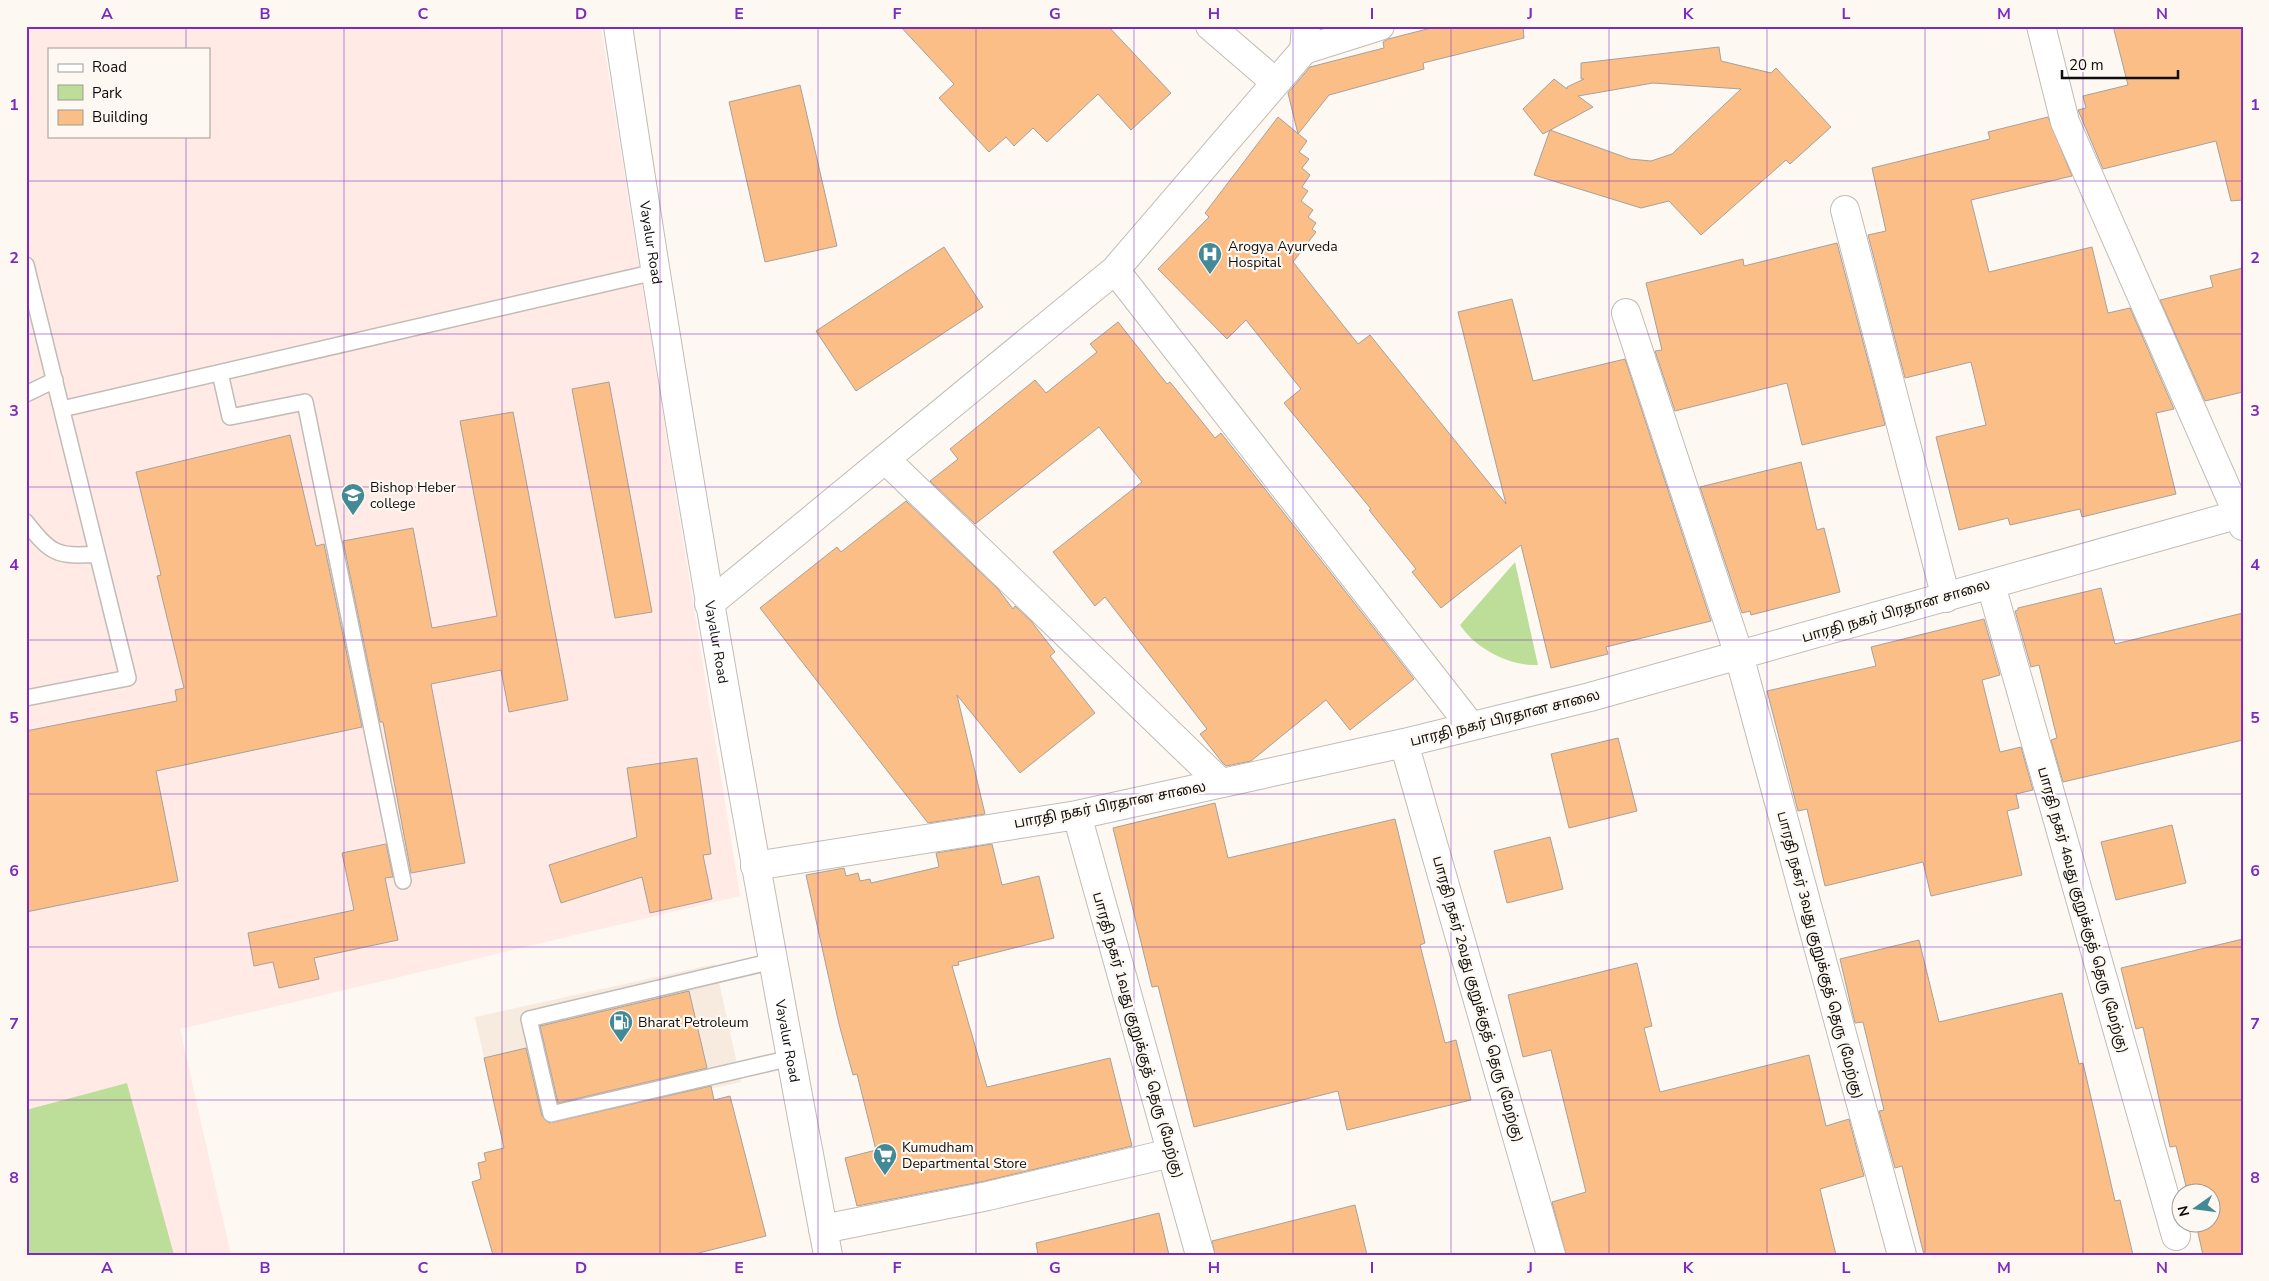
<svg xmlns="http://www.w3.org/2000/svg" width="2269" height="1281" viewBox="0 0 2269 1281" font-family="'Nunito Sans','Noto Sans Tamil',sans-serif">
<style>
.built{fill:#f7ebe0}
.education{fill:#ffeae6;fill-rule:evenodd}
.green{fill:#bdde99}
.building{fill:#fbbe86;stroke:#a7a19c}
.lines{fill:none;stroke-linecap:round;stroke-linejoin:round}
.service-casing{stroke:#c2bcb7;stroke-width:18}
.minor-casing{stroke:#c2bcb7;stroke-width:30}
.secondary-casing{stroke:#c2bcb7;stroke-width:30}
.service{stroke:#fff;stroke-width:15}
.minor{stroke:#fff;stroke-width:28}
.secondary{stroke:#fff;stroke-width:28}
.grid{fill:none;stroke:#7b2cbf;stroke-width:1;stroke-opacity:0.55}
.labels{text-anchor:middle;dominant-baseline:central;stroke-width:4.5;stroke-linejoin:round;paint-order:stroke}
.street-label{font-size:14px;fill:#100e0c;stroke:#fef8f2}
.poi-label{font-size:14px;fill:#100e0c;stroke:#fef8f2;text-anchor:start}
.neatline{fill:none;stroke:#7b2cbf;stroke-width:2}
.grid-label{font-size:16px;text-anchor:middle;font-weight:bold;fill:#7b2cbf}
</style>
<rect width="100%" height="100%" fill="#fef8f2"/>
<!-- built -->
<path class="built" d="M 715,964 L 741,1082 L 501,1135 L 475,1017 Z"/>
<!-- education -->
<path class="education" d="M 26,26 L 601,26 L 740,896 L 180,1029 L 231,1255 L 26,1255 ZM 49,49 L 209,49 L 209,136 L 49,136 Z"/>
<!-- green -->
<path class="green" d="M 1515,562 L 1538,665 C 1509,666 1476,649 1460,625 Z
M 127,1083 L 174,1255 L 26,1255 L 26,1110 Z"/>
<!-- building -->
<path class="building" d="M 900,26 L 1108,26 L 1171,93 L 1131,130 L 1098,94 L 1047,142 L 1033,128 L 1014,146 L 1006,137 L 989,152 L 939,98 L 954,84 Z
M 1439,26 L 1523,26 L 1524,38 L 1423,63 L 1424,69 L 1329,95 L 1298,134 L 1288,93 L 1310,67 L 1384,48 L 1383,42 L 1388,39 Z
M 2113,26 L 2243,26 L 2243,200 L 2231,201 L 2216,141 L 2103,169 L 2078,110 L 2086,108 L 2083,96 L 2128,85 Z
M 1719,47 L 1721,61 L 1771,73 L 1776,68 L 1831,127 L 1790,164 L 1786,160 L 1701,235 L 1669,201 L 1641,208 L 1534,175 L 1550,130 L 1630,159 L 1651,161 L 1672,154 L 1741,89 L 1653,83 L 1578,96 L 1593,107 L 1543,134 L 1523,109 L 1554,79 L 1567,89 L 1567,87 L 1584,79 L 1581,79 L 1581,63 Z
M 800,85 L 837,246 L 765,262 L 729,102 Z
M 1278,117 L 1307,141 L 1299,152 L 1309,159 L 1302,168 L 1310,175 L 1302,187 L 1308,191 L 1301,201 L 1313,210 L 1308,217 L 1316,223 L 1312,229 L 1316,232 L 1293,262 L 1358,344 L 1370,335 L 1506,504 L 1458,312 L 1512,299 L 1533,381 L 1625,359 L 1711,621 L 1606,647 L 1608,654 L 1551,668 L 1521,545 L 1441,608 L 1412,572 L 1416,569 L 1369,510 L 1371,509 L 1284,403 L 1301,389 L 1246,320 L 1227,339 L 1158,269 L 1209,217 L 1205,213 Z
M 2048,117 L 2072,176 L 1971,200 L 1989,272 L 2092,247 L 2108,313 L 2130,308 L 2174,409 L 2156,413 L 2176,494 L 2082,517 L 2080,509 L 2010,525 L 2008,518 L 1959,530 L 1936,437 L 1986,425 L 1971,362 L 1905,378 L 1868,235 L 1886,231 L 1872,168 L 1990,139 L 1988,132 Z
M 1837,243 L 1885,425 L 1802,445 L 1787,383 L 1675,411 L 1655,351 L 1662,350 L 1646,283 L 1743,259 L 1744,266 Z
M 944,247 L 983,307 L 856,391 L 816,331 Z
M 2243,268 L 2243,392 L 2205,401 L 2160,300 L 2213,287 L 2210,276 Z
M 1118,322 L 1167,384 L 1170,382 L 1215,438 L 1221,433 L 1414,679 L 1350,730 L 1326,700 L 1251,761 L 1226,766 L 1222,762 L 1200,734 L 1207,729 L 1105,597 L 1095,606 L 1053,552 L 1142,482 L 1099,427 L 975,524 L 930,481 L 958,459 L 950,449 L 1035,380 L 1046,393 L 1097,352 L 1090,344 Z
M 609,382 L 652,612 L 615,618 L 572,389 Z
M 513,412 L 568,700 L 509,712 L 501,670 L 431,684 L 465,863 L 411,873 L 383,722 L 380,722 L 343,541 L 413,528 L 432,628 L 497,616 L 460,421 Z
M 290,435 L 316,546 L 324,544 L 362,727 L 156,771 L 178,881 L 26,912 L 26,731 L 177,701 L 175,690 L 184,688 L 157,576 L 161,575 L 136,472 Z
M 1801,462 L 1817,530 L 1824,528 L 1840,592 L 1751,615 L 1750,611 L 1742,613 L 1700,487 Z
M 906,501 L 998,589 L 1013,609 L 1015,606 L 1031,621 L 1055,652 L 1050,656 L 1095,713 L 1020,773 L 957,695 L 985,814 L 928,823 L 760,608 L 837,547 L 841,552 Z
M 2101,588 L 2115,644 L 2243,613 L 2243,740 L 2063,782 L 2051,740 L 2057,738 L 2039,665 L 2031,667 L 2015,611 L 2018,610 L 2018,608 Z
M 1984,619 L 2000,675 L 1982,680 L 2000,752 L 2021,747 L 2033,790 L 2016,794 L 2019,808 L 2007,811 L 2022,875 L 1931,896 L 1923,862 L 1825,886 L 1807,809 L 1798,811 L 1767,691 L 1876,666 L 1871,647 Z
M 1618,738 L 1637,811 L 1569,828 L 1551,754 Z
M 697,758 L 711,854 L 703,855 L 712,899 L 650,913 L 642,877 L 561,903 L 549,865 L 637,837 L 627,768 Z
M 1215,803 L 1228,858 L 1395,819 L 1425,943 L 1420,945 L 1445,1043 L 1456,1040 L 1471,1100 L 1347,1130 L 1338,1091 L 1194,1127 L 1158,986 L 1152,987 L 1113,828 Z
M 2172,825 L 2186,883 L 2116,900 L 2101,842 Z
M 1550,837 L 1563,889 L 1507,903 L 1494,851 Z
M 386,844 L 393,877 L 385,878 L 398,940 L 314,958 L 319,979 L 279,988 L 273,962 L 254,966 L 248,933 L 354,910 L 342,853 Z
M 992,844 L 1002,885 L 1039,876 L 1054,938 L 958,962 L 959,965 L 952,966 L 987,1087 L 1110,1058 L 1132,1146 L 985,1181 L 857,1206 L 845,1158 L 876,1150 L 857,1074 L 853,1075 L 839,1024 L 806,875 L 844,868 L 846,876 L 858,873 L 860,881 L 870,879 L 871,883 L 939,867 L 936,853 Z
M 2243,939 L 2243,1255 L 2203,1255 L 2196,1224 L 2212,1224 L 2212,1194 L 2188,1194 L 2176,1146 L 2170,1147 L 2143,1027 L 2136,1029 L 2121,968 Z
M 1919,940 L 1939,1022 L 2062,993 L 2079,1064 L 2083,1063 L 2115,1201 L 2120,1200 L 2133,1255 L 1924,1255 L 1902,1166 L 1895,1168 L 1879,1111 L 1884,1110 L 1863,1022 L 1855,1023 L 1840,959 Z
M 1637,963 L 1652,1026 L 1644,1028 L 1660,1092 L 1809,1055 L 1826,1126 L 1849,1119 L 1864,1176 L 1820,1189 L 1836,1255 L 1566,1255 L 1552,1202 L 1586,1192 L 1551,1050 L 1523,1057 L 1508,995 Z
M 689,991 L 707,1068 L 558,1103 L 540,1026 Z
M 526,1048 L 542,1116 L 549,1123 L 711,1086 L 714,1100 L 730,1096 L 766,1236 L 691,1255 L 493,1255 L 472,1182 L 481,1179 L 478,1163 L 486,1161 L 484,1153 L 504,1148 L 484,1058 Z
M 1355,1205 L 1367,1255 L 1215,1255 L 1212,1241 Z
M 1159,1213 L 1169,1255 L 1038,1255 L 1036,1243 Z"/>
<g class="lines">
<!-- service casing -->
<g class="service-casing">
<path id="service" d="M 26,265 L 128,678 L 26,698
M 220,373 L 230,417 L 305,402 L 403,881
M 26,394 L 55,380
M 62,409 L 655,272
M 26,522 C 51,554 57,557 97,554
M 773,961 L 529,1019 L 551,1114 L 791,1058"/>
</g>
<!-- minor casing -->
<g class="minor-casing">
<path id="minor" d="M 1210,26 L 1275,82
M 2041,26 L 2065,122 L 2243,526
M 1304,50 L 1380,26
M 1845,210 L 1946,598
M 1115,270 L 1470,725
M 1626,313 L 1739,655 L 1902,1255
M 885,459 L 1221,783
M 1991,585 L 2176,1236
M 709,604 L 1115,270 L 1304,50 L 1306,26
M 1404,743 L 1551,1255
M 1077,815 L 1200,1255
M 755,866 L 1077,815 L 1404,743 L 1590,697 L 2243,513
M 823,1229 L 988,1196 L 1171,1153"/>
</g>
<!-- secondary casing -->
<g class="secondary-casing">
<g id="secondary">
<path id="s1" d="M 618,26 C 679,437 750,846 828,1255"/>
</g>
</g>
<!-- service -->
<use href="#service" class="service"/>
<!-- minor -->
<use href="#minor" class="minor"/>
<!-- secondary -->
<use href="#secondary" class="secondary"/>
</g>
<!-- grid -->
<path class="grid" d="M 186,26 L 186,49M 344,26 L 344,1255M 502,26 L 502,1255M 660,26 L 660,1255M 818,26 L 818,1255M 976,26 L 976,1255M 1134,26 L 1134,1255M 1293,26 L 1293,1255M 1451,26 L 1451,1255M 1609,26 L 1609,1255M 1767,26 L 1767,1255M 1925,26 L 1925,1255M 2083,26 L 2083,1255M 186,136 L 186,1255M 26,181 L 2243,181M 26,334 L 2243,334M 26,487 L 2243,487M 26,640 L 2243,640M 26,794 L 2243,794M 26,947 L 2243,947M 26,1100 L 2243,1100"/>
<!-- icons -->
<defs>
<g id="hospital-pin" transform="scale(1.25)"><path d="M0 17L-7.5 6A9.5 9.5 0 1 1 7.5 6Z" fill="#448996" stroke="#fef8f2"/><path d="M-5-5h3v3.5h4V-5h3V5h-3V1.5h-4V5h-3Z" fill="#fff"/></g>
<g id="university-pin" transform="scale(1.25)"><path d="M0 17L-7.5 6A9.5 9.5 0 1 1 7.5 6Z" fill="#448996" stroke="#fef8f2"/><path d="M0-5L7-2L0 1L-7-2ZM-4 1L0 2.5L4 1V4Q0 6-4 4Z" fill="#fff"/></g>
<g id="fuel-pin" transform="scale(1.25)"><path d="M0 17L-7.5 6A9.5 9.5 0 1 1 7.5 6Z" fill="#448996" stroke="#fef8f2"/><path d="M-5.5-6h7V0h2V4h1.3V-2.5L3-4.5l.8-.8L6-3V5H2.5V1h-1V6h-7ZM-4.2-4.7v3.2H.2V-4.7Z" fill="#fff"/></g>
<g id="supermarket-pin" transform="scale(1.25)"><path d="M0 17L-7.5 6A9.5 9.5 0 1 1 7.5 6Z" fill="#448996" stroke="#fef8f2"/><path d="M-6-5.5h2.5l.6 2H6L4.5 2H-2.5L-4.4-4H-6ZM-1.5 3.2a1.3 1.3 0 1 0 .1 0ZM3 3.2a1.3 1.3 0 1 0 .1 0Z" fill="#fff"/></g>
</defs>
<g fill-rule="evenodd">
<use href="#hospital-pin" x="1210" y="254"/>
<use href="#university-pin" x="353" y="495"/>
<use href="#fuel-pin" x="621" y="1022"/>
<use href="#supermarket-pin" x="885" y="1155"/>
</g>
<g class="labels">
<!-- street labels -->
<g class="street-label">
<text stroke="none"><textPath href="#s1" startOffset="219">Vayalur Road</textPath></text>
<text transform="translate(1896 611) rotate(-16)">பாரதி நகர் பிரதான சாலை</text>
<text stroke="none"><textPath href="#s1" startOffset="624">Vayalur Road</textPath></text>
<text transform="translate(1505 718) rotate(-14)">பாரதி நகர் பிரதான சாலை</text>
<text transform="translate(1110 805) rotate(-11)">பாரதி நகர் பிரதான சாலை</text>
<text transform="translate(2083 910) rotate(74)">பாரதி நகர் 4வது குறுக்குத் தெரு (மேற்கு)</text>
<text transform="translate(1820 955) rotate(75)">பாரதி நகர் 3வது குறுக்குத் தெரு (மேற்கு)</text>
<text transform="translate(1478 999) rotate(74)">பாரதி நகர் 2வது குறுக்குத் தெரு (மேற்கு)</text>
<text transform="translate(1138 1035) rotate(74)">பாரதி நகர் 1வது குறுக்குத் தெரு (மேற்கு)</text>
<text stroke="none"><textPath href="#s1" startOffset="1029">Vayalur Road</textPath></text>
</g>
<!-- poi labels -->
<g class="poi-label">
<text x="1228" y="246">Arogya Ayurveda<tspan x="1228" dy="16">Hospital</tspan></text>
<text x="370" y="487">Bishop Heber<tspan x="370" dy="16">college</tspan></text>
<text x="638" y="1022">Bharat Petroleum</text>
<text x="902" y="1147">Kumudham<tspan x="902" dy="16">Departmental Store</tspan></text>
</g>
</g>
<!-- border -->
<rect width="2269" height="1281" fill="none" stroke="#fef8f2" stroke-width="55"/>
<!-- legend -->
<rect x="48" y="48" width="162" height="90" fill="#fef8f2" stroke="#9f9a96"/>
<rect x="58" y="64" width="25" height="8" fill="#ffffff" stroke="#9f9a96"/>
<text x="92" y="72" font-size="15" fill="#100e0c">Road</text>
<rect x="58" y="85" width="25" height="15" fill="#bdde99" stroke="#9f9a96"/>
<text x="92" y="98" font-size="15" fill="#100e0c">Park</text>
<rect x="58" y="110" width="25" height="15" fill="#fbbe86" stroke="#9f9a96"/>
<text x="92" y="122" font-size="15" fill="#100e0c">Building</text>
<!-- north arrow -->
<g transform="translate(2196 1208) rotate(256)"><circle r="24" fill="#fef8f2" stroke="#9f9a96"/>
<path d="M0-4L9 19L0 12L-9 19Z" fill="#448996"/>
<text y="-8" font-size="14" font-weight="bold" text-anchor="middle" fill="#100e0c">N</text>
</g>
<!-- scale -->
<path d="M2062 70v8h116v-8" fill="none" stroke="#100e0c" stroke-width="2.5"/>
<text x="2069" y="70" font-size="15" fill="#100e0c" stroke="#fef8f2" stroke-width="4" paint-order="stroke">20 m</text>
<rect x="28" y="28" width="2214" height="1226" class="neatline"/>
<g class="grid-label">
<text x="107" y="19">A</text>
<text x="265" y="19">B</text>
<text x="423" y="19">C</text>
<text x="581" y="19">D</text>
<text x="739" y="19">E</text>
<text x="897" y="19">F</text>
<text x="1055" y="19">G</text>
<text x="1214" y="19">H</text>
<text x="1372" y="19">I</text>
<text x="1530" y="19">J</text>
<text x="1688" y="19">K</text>
<text x="1846" y="19">L</text>
<text x="2004" y="19">M</text>
<text x="2162" y="19">N</text>
<text x="14" y="110">1</text>
<text x="2255" y="110">1</text>
<text x="14" y="263">2</text>
<text x="2255" y="263">2</text>
<text x="14" y="416">3</text>
<text x="2255" y="416">3</text>
<text x="14" y="570">4</text>
<text x="2255" y="570">4</text>
<text x="14" y="723">5</text>
<text x="2255" y="723">5</text>
<text x="14" y="876">6</text>
<text x="2255" y="876">6</text>
<text x="14" y="1029">7</text>
<text x="2255" y="1029">7</text>
<text x="14" y="1183">8</text>
<text x="2255" y="1183">8</text>
<text x="107" y="1273">A</text>
<text x="265" y="1273">B</text>
<text x="423" y="1273">C</text>
<text x="581" y="1273">D</text>
<text x="739" y="1273">E</text>
<text x="897" y="1273">F</text>
<text x="1055" y="1273">G</text>
<text x="1214" y="1273">H</text>
<text x="1372" y="1273">I</text>
<text x="1530" y="1273">J</text>
<text x="1688" y="1273">K</text>
<text x="1846" y="1273">L</text>
<text x="2004" y="1273">M</text>
<text x="2162" y="1273">N</text>
</g>
</svg>
